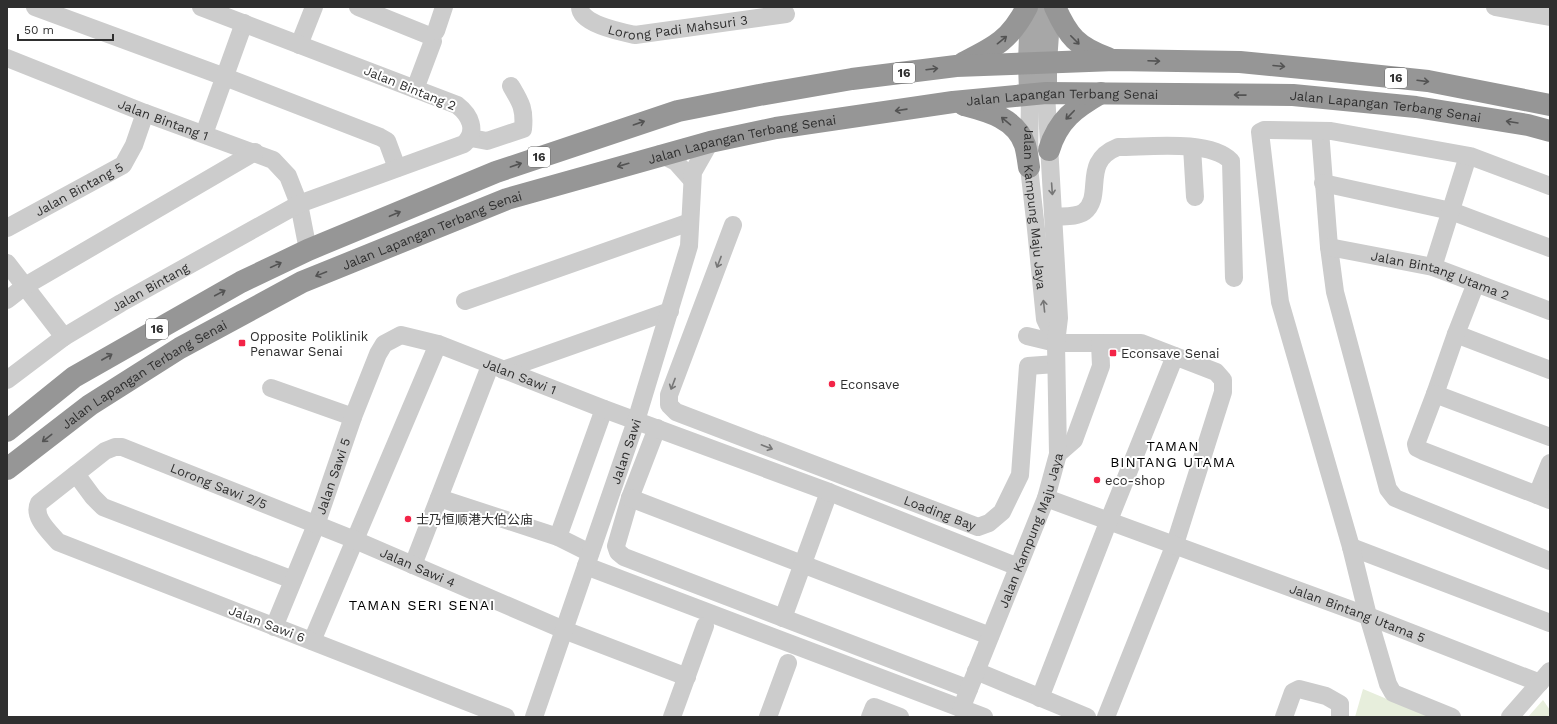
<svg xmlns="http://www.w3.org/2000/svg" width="1557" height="724" viewBox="0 0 1557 724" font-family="'Work Sans','Noto Sans SC',sans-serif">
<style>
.green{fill:#e7eedc}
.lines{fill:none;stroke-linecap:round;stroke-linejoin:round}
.minor{stroke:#ccc;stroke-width:18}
.major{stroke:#a7a7a7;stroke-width:22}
.highway{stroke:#969696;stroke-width:22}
.oneway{stroke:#535353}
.oneway2{stroke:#767676}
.poi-dot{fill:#f32447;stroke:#fff;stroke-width:1.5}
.labels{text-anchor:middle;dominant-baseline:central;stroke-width:4;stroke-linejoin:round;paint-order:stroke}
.shield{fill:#fff;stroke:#6d6d6d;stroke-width:1}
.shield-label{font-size:12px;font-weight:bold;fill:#2f2f2f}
.street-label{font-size:13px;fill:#2f2f2f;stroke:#fff}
.poi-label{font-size:13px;fill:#2f2f2f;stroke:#fff;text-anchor:start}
.neighbourhood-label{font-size:14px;letter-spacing:1px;fill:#000;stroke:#fff}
</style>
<rect width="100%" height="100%" fill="#fff"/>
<!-- green -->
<path class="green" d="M 1363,689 L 1430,717 L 1355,717 Z
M 1543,700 L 1550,710 L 1550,717 L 1528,717 Z"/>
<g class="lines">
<!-- minor -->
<g class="minor">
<path d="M 35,7 L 225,77 L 380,137 L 387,141 L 397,168"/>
<path d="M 358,7 L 430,36 L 433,41 L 415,89"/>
<path id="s1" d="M 580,7 C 580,24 621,32 635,35 L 786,14"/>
<path d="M 1495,7 L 1550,17"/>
<path d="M 436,31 L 444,7"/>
<path d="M 299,45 L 314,7"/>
<path id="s2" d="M 7,58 L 145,113 L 273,160 L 288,176 L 299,204 L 308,250"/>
<path id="s3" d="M 1030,93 L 1029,167 L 1036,229 L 1045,319 L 1056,342"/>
<path d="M 1320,131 L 1329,247 L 1335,292 L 1388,489 L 1395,498 L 1550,561"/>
<path d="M 204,134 L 244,23"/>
<path d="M 471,138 L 487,141 L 523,129 C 525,109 521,103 511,86"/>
<path d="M 1192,147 L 1195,197"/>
<path d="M 660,154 L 676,162 L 692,180"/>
<path d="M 1323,183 L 1451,211 L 1550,248"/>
<path d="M 1054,217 C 1063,216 1077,217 1084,212 C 1105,195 1080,162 1118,147 C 1148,147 1209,139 1231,161 L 1234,278"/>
<path id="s4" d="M 733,225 L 669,395 L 669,405 L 676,412 L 978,527 L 989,523 L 1002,512 L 1020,475 L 1028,366 L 1056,364"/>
<path id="s5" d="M 7,228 L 123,165 L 134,145 L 145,113"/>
<path id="s6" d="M 1329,247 L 1433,267 L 1550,311"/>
<path d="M 7,263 L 64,337"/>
<path d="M 1433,267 L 1468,156"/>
<path d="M 1476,283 L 1456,334 L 1550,370"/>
<path d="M 7,300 L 25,286 L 255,152"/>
<path d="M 465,301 L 690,222"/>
<path d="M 1027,336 L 1056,343 L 1141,343 L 1216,372 L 1223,380 L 1223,392 L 1175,544 L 1106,717"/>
<path d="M 503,370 L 670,311"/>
<path id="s7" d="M 7,380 L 64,337 L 121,303 L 299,204 L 464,144 C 478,131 470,115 457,105 L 201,7"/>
<path d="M 271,388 L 353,417"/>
<path d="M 1435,394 L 1456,334"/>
<path d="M 657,428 L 630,498 L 616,546 L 618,552 L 624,557 L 969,689"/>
<path d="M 1550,437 L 1435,394 L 1416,444 L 1417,448 L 1423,451 L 1550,500"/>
<path d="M 1058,454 L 1074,440 L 1101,366 L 1100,343"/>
<path d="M 76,474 L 93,497 L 103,507 L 293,580"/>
<path d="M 1537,495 L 1550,463"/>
<path d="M 439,498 L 558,537"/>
<path d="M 630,498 L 990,636"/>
<path id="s8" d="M 1046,498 L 1368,616 L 1540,683"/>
<path d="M 1351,547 L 1550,623"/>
<path d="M 590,553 L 558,537 L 604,409"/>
<path d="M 413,565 L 490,366"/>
<path d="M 586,566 L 984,717"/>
<path d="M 783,618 L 829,492"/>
<path id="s9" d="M 274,627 L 316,525 L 353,417 L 378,354 L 384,344 L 401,335 L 438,344 L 604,409 L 829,492 L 1018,567"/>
<path d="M 312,641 L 438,344"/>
<path d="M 976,671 L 1087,717"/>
<path d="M 1040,698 L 1109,520 L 1175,356"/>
<path id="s10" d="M 961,709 L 1046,498 L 1058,454 L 1056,343 L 1059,318 L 1046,93"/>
<path id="s11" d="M 506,717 L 58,542 C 50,532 32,517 39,503 L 105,451 L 115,447 L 122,447 L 355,540 L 564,630 L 687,677"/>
<path id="s12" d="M 534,717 L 636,421 L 689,246 L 693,172 L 710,142"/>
<path d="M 672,717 L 705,626"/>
<path d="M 768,717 L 788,663"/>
<path d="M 870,717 L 874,707 L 900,717"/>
<path d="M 1284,717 L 1293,692 L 1299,689 L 1326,696 L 1340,704 L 1340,717"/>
<path d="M 1452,717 L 1393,693 L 1388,684 L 1368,616 L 1351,547 L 1280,302 L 1260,132 L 1264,130 L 1331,131 L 1470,156 L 1550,186"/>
<path d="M 1510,717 L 1550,671"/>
</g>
<!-- major -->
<path class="major" d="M 1030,93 L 1029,63 L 1031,7
M 1046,93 L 1046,62 L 1050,7"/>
<!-- highway -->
<g class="highway">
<path d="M 1055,7 C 1068,36 1077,47 1108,58"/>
<path d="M 963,63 C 995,47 1010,40 1027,7"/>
<path d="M 964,105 C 987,111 1016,118 1025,145 C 1027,152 1028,160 1029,167"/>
<path d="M 1049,150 C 1058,120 1075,108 1101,93"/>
<path d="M 7,431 L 74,377 L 241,282 L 308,250 L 496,172 L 678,111 L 759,95 L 852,79 L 956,66 L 1115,60 L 1240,62 L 1323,70 L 1428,81 L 1550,105"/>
<path id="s13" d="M 7,469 L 90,405 L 180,348 L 302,282 L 507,199 L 710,142 L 776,128 L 953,102 L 1046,93 L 1293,95 L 1416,107 L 1528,125 L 1550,131"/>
</g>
</g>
<!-- one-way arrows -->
<defs><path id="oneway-shaft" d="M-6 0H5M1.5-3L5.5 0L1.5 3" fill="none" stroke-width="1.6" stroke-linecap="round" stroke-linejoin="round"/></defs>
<g class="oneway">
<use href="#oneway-shaft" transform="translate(1002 40) rotate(-39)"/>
<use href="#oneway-shaft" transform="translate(1075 40) rotate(45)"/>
<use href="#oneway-shaft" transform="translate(1154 61) rotate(2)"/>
<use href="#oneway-shaft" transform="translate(1279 66) rotate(5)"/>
<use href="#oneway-shaft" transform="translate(932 69) rotate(-7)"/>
<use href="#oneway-shaft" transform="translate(1423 81) rotate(7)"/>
<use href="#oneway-shaft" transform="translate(1240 95) rotate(-179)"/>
<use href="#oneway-shaft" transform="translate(901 110) rotate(172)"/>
<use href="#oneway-shaft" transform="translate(1070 115) rotate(134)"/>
<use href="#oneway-shaft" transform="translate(1006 121) rotate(-140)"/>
<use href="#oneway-shaft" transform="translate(1512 122) rotate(-171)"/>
<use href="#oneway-shaft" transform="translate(639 123) rotate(-19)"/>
<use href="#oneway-shaft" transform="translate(516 165) rotate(-19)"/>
<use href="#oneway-shaft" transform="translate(623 165) rotate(164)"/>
<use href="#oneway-shaft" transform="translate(395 214) rotate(-23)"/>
<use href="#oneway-shaft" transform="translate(276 265) rotate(-25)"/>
<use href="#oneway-shaft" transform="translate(321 274) rotate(158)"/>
<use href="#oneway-shaft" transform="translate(220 293) rotate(-28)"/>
<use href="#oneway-shaft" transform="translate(107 357) rotate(-30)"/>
<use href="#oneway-shaft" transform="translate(47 438) rotate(142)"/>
</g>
<g class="oneway2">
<use href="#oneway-shaft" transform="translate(1052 189) rotate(86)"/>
<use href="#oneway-shaft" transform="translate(719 262) rotate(111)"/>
<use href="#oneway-shaft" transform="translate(1044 306) rotate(-96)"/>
<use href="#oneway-shaft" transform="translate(673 384) rotate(111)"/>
<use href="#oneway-shaft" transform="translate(767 447) rotate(21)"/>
</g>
<!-- markers -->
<g class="poi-dot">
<rect x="238" y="339" width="8" height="8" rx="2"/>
<rect x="1109" y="349" width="8" height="8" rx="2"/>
<circle cx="832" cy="384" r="4"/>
<circle cx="1097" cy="480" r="4"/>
<circle cx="408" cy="519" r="4"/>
</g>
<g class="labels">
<!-- shield labels -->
<g class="shield">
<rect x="893" y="63" width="22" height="20" rx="3"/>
<rect x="1385" y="68" width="22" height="20" rx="3"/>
<rect x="528" y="147" width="22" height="20" rx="3"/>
<rect x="146" y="319" width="22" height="20" rx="3"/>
</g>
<g class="shield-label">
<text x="904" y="73">16</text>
<text x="1396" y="78">16</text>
<text x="539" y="157">16</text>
<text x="157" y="329">16</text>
</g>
<!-- street labels -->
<g class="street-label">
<text stroke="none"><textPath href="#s1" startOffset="108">Lorong Padi Mahsuri 3</textPath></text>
<text transform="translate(410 88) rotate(22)">Jalan Bintang 2</text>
<text stroke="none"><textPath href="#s13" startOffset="1138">Jalan Lapangan Terbang Senai</textPath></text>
<text stroke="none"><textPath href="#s13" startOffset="1462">Jalan Lapangan Terbang Senai</textPath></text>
<text stroke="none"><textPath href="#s2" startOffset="168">Jalan Bintang 1</textPath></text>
<text stroke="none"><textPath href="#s13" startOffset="814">Jalan Lapangan Terbang Senai</textPath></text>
<text stroke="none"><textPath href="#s5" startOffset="82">Jalan Bintang 5</textPath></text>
<text stroke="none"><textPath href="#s3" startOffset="115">Jalan Kampung Maju Jaya</textPath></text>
<text stroke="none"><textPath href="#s13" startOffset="490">Jalan Lapangan Terbang Senai</textPath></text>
<text stroke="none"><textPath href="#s6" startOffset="115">Jalan Bintang Utama 2</textPath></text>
<text stroke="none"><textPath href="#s7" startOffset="171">Jalan Bintang</textPath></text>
<text stroke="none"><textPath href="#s13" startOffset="167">Jalan Lapangan Terbang Senai</textPath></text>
<text stroke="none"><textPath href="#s9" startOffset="449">Jalan Sawi 1</textPath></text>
<text stroke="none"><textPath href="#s12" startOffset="281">Jalan Sawi</textPath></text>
<text stroke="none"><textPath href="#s9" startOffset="162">Jalan Sawi 5</textPath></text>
<text stroke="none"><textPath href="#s11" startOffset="733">Lorong Sawi 2/5</textPath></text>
<text stroke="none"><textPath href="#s4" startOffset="484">Loading Bay</textPath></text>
<text stroke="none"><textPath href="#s10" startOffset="192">Jalan Kampung Maju Jaya</textPath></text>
<text stroke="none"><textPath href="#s11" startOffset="948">Jalan Sawi 4</textPath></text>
<text stroke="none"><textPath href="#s8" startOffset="332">Jalan Bintang Utama 5</textPath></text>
<text transform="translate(267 624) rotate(21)">Jalan Sawi 6</text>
</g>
<!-- poi labels -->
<g class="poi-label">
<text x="250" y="336">Opposite Poliklinik<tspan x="250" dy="15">Penawar Senai</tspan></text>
<text x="1121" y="353">Econsave Senai</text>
<text x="840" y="384">Econsave</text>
<text x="1105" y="480">eco-shop</text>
<text x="416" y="519">士乃恒顺港大伯公庙</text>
</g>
<!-- neighbourhood labels -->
<g class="neighbourhood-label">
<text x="1173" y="446">TAMAN<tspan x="1173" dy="16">BINTANG UTAMA</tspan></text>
<text x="422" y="605">TAMAN SERI SENAI</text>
</g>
</g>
<!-- border -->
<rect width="1557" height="724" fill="none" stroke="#2f2f2f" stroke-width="16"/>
<!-- scale -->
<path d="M18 34v6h95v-6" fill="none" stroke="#2f2f2f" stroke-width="2"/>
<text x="24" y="34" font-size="12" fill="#2f2f2f" stroke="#ffffff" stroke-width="3" paint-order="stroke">50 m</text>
</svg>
